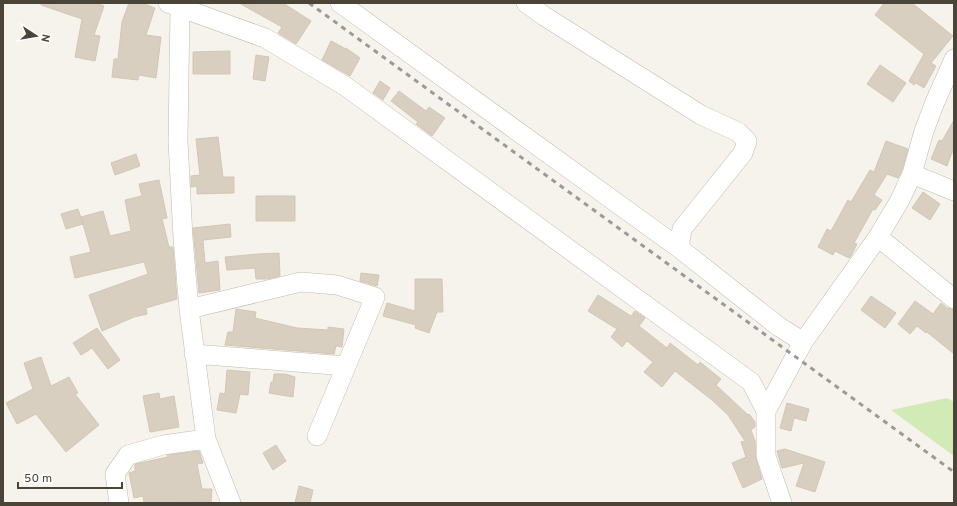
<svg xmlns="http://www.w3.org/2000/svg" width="957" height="506" viewBox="0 0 957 506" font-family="Overpass,sans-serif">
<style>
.green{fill:#d2eab5}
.building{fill:#d8cfc1;stroke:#d3c7b4}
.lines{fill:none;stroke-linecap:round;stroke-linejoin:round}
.minor-casing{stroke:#c2bbae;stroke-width:20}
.minor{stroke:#fff;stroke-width:19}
.rail{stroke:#9a9a9a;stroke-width:3;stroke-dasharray:5 5;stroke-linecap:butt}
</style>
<rect width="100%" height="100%" fill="#f6f3ec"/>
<!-- green -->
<path class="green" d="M 947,398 L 954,402 L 954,456 L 891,410 Z"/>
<!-- building -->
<path class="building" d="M 41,3 L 97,3 L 104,6 L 94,35 L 100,36 L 95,61 L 75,57 L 82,19 L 41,5 Z
M 129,3 L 142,3 L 155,8 L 146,35 L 161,37 L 156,78 L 139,75 L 138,80 L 112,77 L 114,59 L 118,59 L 122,22 Z
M 239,3 L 283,3 L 311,21 L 296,44 L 278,33 L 282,27 Z
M 884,3 L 912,3 L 953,36 L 931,63 L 936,66 L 924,88 L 916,83 L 914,85 L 909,81 L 924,54 L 875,15 Z
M 331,41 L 346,49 L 346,48 L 360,58 L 350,76 L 322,60 Z
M 230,51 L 230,74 L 193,74 L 193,52 Z
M 256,55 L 269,57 L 265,81 L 253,79 Z
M 880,65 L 906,83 L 893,102 L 867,84 Z
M 380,81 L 390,88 L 383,100 L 373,93 Z
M 399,91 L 426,111 L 429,107 L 445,118 L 432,136 L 416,124 L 418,122 L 391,101 Z
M 954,120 L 954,147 L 947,166 L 931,159 L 939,140 L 942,141 Z
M 218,137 L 223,177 L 234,177 L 234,193 L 197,194 L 197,186 L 191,187 L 191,176 L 200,175 L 196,139 Z
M 886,141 L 908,149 L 902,170 L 898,178 L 887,174 L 874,195 L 882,200 L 875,210 L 873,209 L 854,243 L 857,244 L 851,256 L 849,258 L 835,251 L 833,255 L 818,247 L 827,229 L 831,231 L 848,200 L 851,202 L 870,170 L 874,172 Z
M 136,154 L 140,166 L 115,175 L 111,163 Z
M 159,180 L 167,218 L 162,219 L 169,247 L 173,247 L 177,299 L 146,308 L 147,314 L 134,317 L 102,331 L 89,295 L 148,274 L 144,262 L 75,278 L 70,257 L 91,252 L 81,217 L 103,211 L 110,236 L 131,231 L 125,200 L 142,196 L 139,184 Z
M 923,192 L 940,204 L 930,220 L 912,208 Z
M 256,196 L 295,196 L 295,221 L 256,221 Z
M 78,209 L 83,224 L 66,229 L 61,214 Z
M 230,224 L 231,237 L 203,240 L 205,263 L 218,261 L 220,290 L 199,293 L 193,228 Z
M 279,253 L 280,276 L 268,279 L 256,279 L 255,268 L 227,270 L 225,257 L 258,254 Z
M 361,273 L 379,275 L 377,286 L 360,281 Z
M 415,279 L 442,279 L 443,312 L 437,312 L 429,333 L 415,328 L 416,325 L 383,316 L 387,303 L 415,311 Z
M 598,295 L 631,316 L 635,311 L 645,318 L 639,326 L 667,348 L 670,343 L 698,365 L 700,362 L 721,379 L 716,385 L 748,415 L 749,414 L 755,422 L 755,427 L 751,430 L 755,441 L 756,459 L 762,479 L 743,488 L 732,463 L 746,457 L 741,442 L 745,441 L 728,415 L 712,400 L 675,371 L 662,387 L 644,372 L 653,362 L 627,341 L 622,347 L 611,337 L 617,329 L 588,311 Z
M 871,296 L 896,313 L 885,328 L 861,310 Z
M 915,301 L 933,314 L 941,303 L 947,308 L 954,310 L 954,354 L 927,332 L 926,333 L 917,326 L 910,334 L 898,324 Z
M 236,309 L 256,312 L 255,318 L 297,328 L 328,330 L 328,327 L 344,329 L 342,347 L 336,346 L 334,354 L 225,345 L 228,332 L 233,332 Z
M 97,328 L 120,360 L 108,369 L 92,348 L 81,355 L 73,343 Z
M 41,357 L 51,386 L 69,377 L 78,393 L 75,394 L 99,425 L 66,452 L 36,414 L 17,424 L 6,403 L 33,389 L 24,363 Z
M 227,370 L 250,372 L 248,395 L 240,394 L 236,413 L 217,410 L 220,393 L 225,394 Z
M 274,374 L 285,374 L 295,377 L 293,397 L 269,393 L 271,382 L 273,382 Z
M 159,393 L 160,399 L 174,396 L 179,427 L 150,432 L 143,396 Z
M 787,403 L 809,409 L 806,421 L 794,418 L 791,431 L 780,428 Z
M 276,445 L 286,461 L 273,470 L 263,453 Z
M 785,449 L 825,462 L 815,492 L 796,486 L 804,463 L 782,468 L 777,451 Z
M 199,451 L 203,463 L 197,464 L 202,489 L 212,489 L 211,502 L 144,503 L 143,496 L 134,498 L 129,473 L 135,471 L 135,464 L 168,457 L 167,455 Z
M 299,486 L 313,490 L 310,503 L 295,503 Z"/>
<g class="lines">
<!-- minor casing -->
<g class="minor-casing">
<path id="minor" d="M 168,3 L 265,38 L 345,86 L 751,382 L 766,411 L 766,456 L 782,503
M 340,3 L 679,248 L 778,326 L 803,342
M 526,3 L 544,16 L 701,115 L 738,132 L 747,141 L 743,153 L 682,229 L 679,248
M 180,8 L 178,141 L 183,238 L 189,309 L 206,439 L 231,503
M 912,174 L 954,191
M 878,237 L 954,299
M 189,309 L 301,282 L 337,285 L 375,297 L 317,436
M 194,354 L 346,366
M 766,411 L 803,342 L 878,237 L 900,200 L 912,174 L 924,131 L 935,102 L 954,59
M 119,503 L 115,474 L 128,455 L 163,445 L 206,439"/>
</g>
<!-- minor -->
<use href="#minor" class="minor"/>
<!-- rail -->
<path class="rail" d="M 309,3 L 954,472"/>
</g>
<!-- border -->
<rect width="957" height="506" fill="none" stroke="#4b4439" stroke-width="8"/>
<!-- north arrow -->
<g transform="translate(36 36) rotate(102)" stroke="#ffffff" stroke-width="3" paint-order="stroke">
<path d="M0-3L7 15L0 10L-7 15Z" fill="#4b4439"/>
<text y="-6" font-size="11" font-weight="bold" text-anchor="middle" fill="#4b4439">N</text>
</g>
<!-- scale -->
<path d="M18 482v6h104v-6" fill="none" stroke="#4b4439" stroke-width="2"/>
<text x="24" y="482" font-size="12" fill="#4b4439" stroke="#ffffff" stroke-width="3" paint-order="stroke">50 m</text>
</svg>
